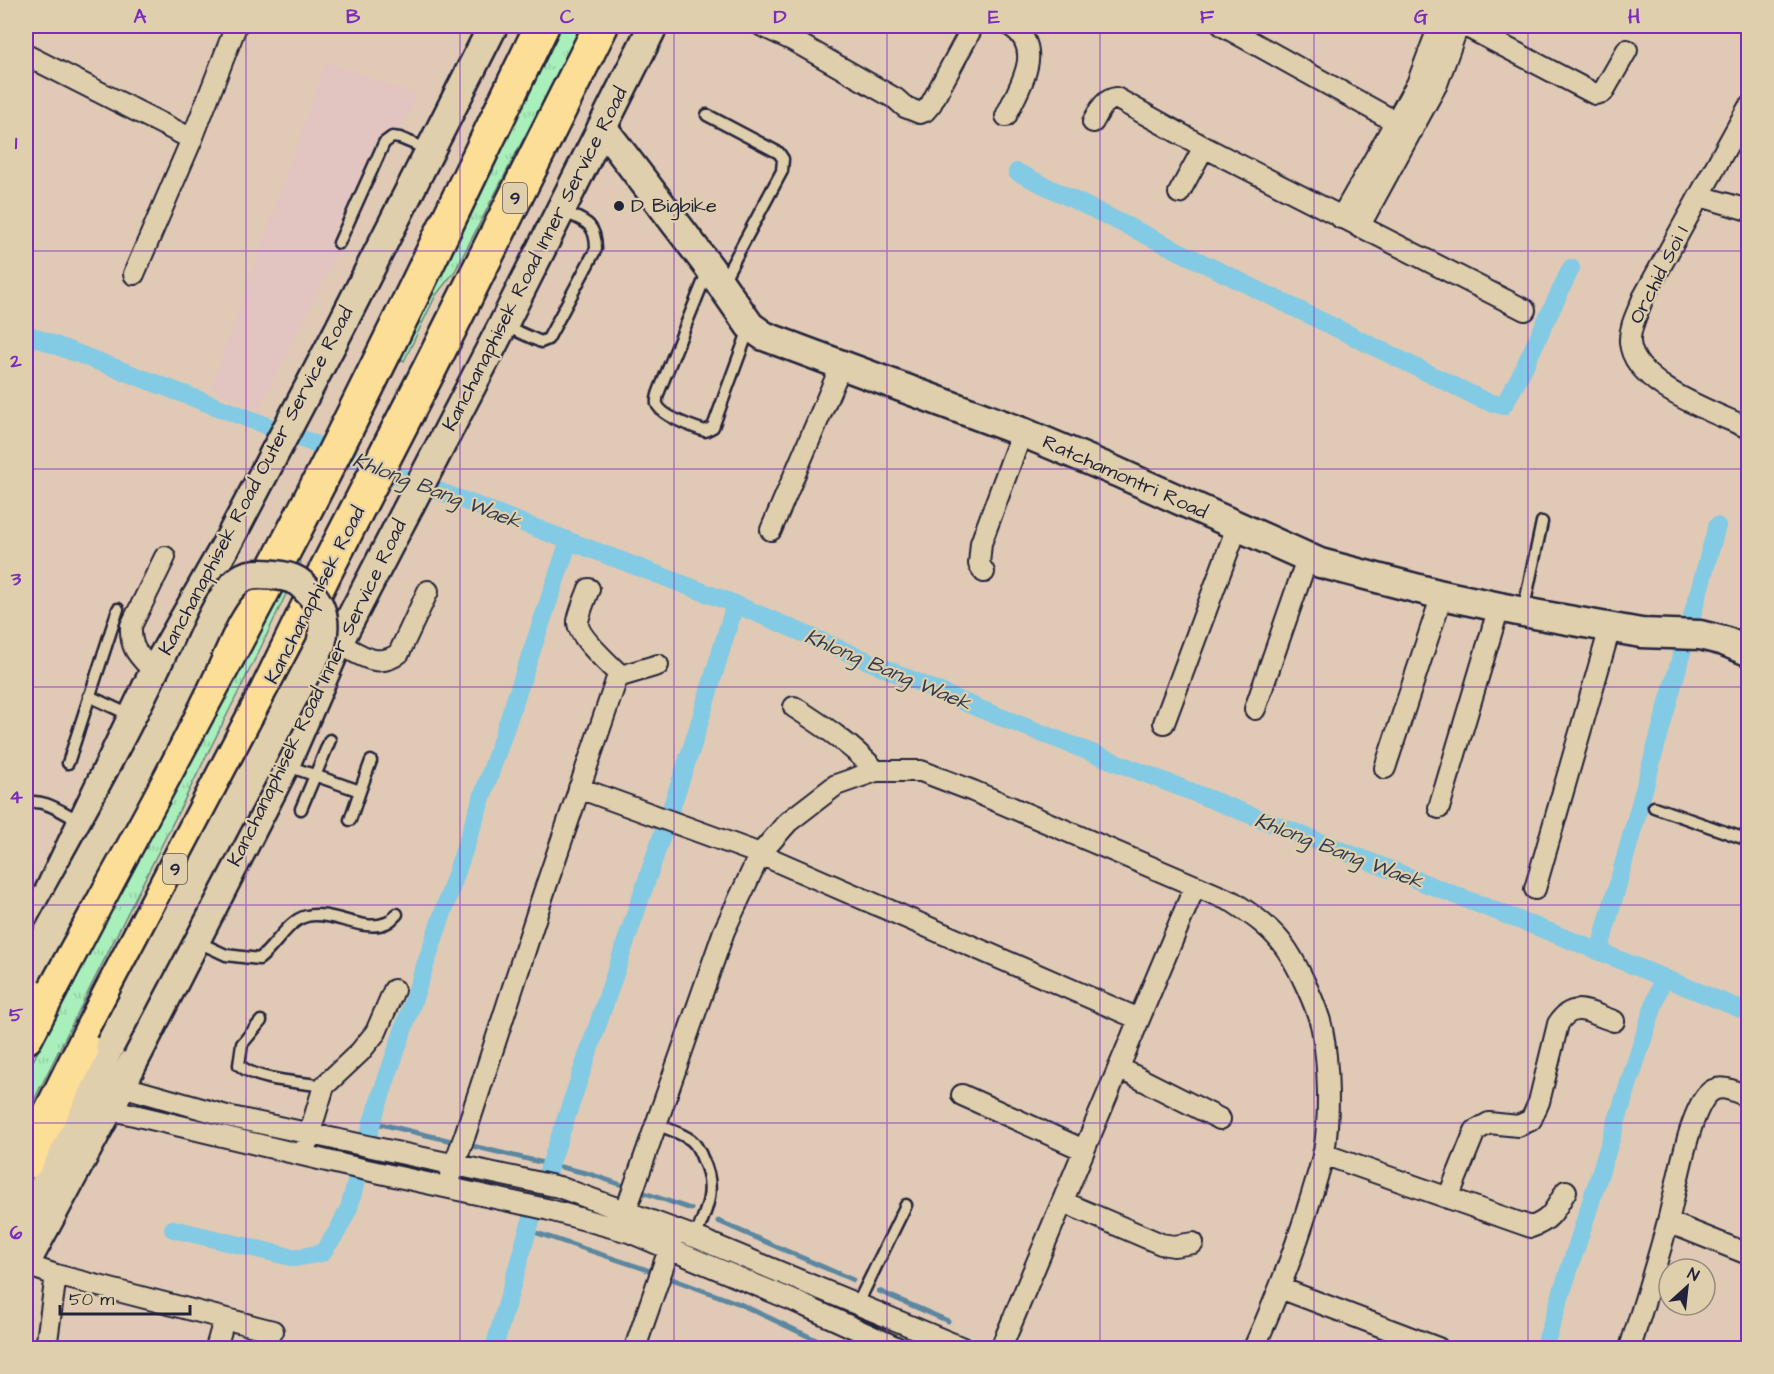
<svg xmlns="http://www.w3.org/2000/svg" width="1774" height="1374" viewBox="0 0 1774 1374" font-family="'Architects Daughter',sans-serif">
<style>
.built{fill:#e2c4c0}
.grass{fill:url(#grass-tufts);stroke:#66887b;stroke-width:1.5}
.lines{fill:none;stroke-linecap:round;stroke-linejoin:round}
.stream{stroke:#5c87a0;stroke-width:5}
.canal{stroke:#83cae4;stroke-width:18}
.lane-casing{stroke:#22223b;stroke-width:15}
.street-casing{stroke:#22223b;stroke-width:24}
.secondary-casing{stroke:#22223b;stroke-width:33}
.highway-casing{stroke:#22223b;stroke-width:38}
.lane{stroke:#e0cfac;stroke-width:10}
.street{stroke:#e0cfac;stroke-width:20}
.secondary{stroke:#e0cfac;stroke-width:28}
.highway{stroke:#fdde96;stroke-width:33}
.secondary-bridge-casing{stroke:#22223b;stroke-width:33;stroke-linecap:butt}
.secondary-bridge{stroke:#e0cfac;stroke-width:28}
.grid{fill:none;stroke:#7b2cbf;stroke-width:1.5;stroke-opacity:0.55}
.poi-dot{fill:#22223b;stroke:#e0cfac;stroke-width:2}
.labels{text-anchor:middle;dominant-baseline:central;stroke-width:4.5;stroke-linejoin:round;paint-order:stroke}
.shield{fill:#e0cfac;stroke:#5b565d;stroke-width:1.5}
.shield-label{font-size:18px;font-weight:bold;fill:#22223b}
.poi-label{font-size:20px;fill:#22223b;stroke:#e0cfac;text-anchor:start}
.street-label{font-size:20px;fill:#22223b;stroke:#e0cfac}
.water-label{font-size:21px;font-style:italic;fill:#313b54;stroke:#e0cfac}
.neatline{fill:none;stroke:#7b2cbf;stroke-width:2}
.grid-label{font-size:20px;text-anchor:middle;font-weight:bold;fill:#7b2cbf}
</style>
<defs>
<pattern id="grass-tufts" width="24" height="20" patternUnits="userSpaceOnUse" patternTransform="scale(1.5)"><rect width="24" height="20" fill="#a9efbb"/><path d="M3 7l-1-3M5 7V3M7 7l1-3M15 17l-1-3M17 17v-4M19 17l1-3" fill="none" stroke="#91cda2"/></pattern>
</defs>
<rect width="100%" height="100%" fill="#e1cab5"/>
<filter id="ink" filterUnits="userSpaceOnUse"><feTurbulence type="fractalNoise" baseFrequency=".0167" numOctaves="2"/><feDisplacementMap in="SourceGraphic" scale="12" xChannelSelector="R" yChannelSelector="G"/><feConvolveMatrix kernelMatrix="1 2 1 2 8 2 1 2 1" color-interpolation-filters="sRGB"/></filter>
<g filter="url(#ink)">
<!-- built -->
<path class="built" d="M 326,62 L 417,95 L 258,410 L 211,389 Z"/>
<!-- grass -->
<path class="grass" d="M 560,26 L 582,26 L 455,271 L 436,295 L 404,361 L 397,357 L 434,275 Z
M 295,558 L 301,562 L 262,645 L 26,1116 L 26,1075 L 267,597 Z"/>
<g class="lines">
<!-- stream -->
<path class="stream" d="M 372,1122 L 590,1174 L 691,1209
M 718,1221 L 853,1280
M 528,1230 L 642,1268 L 740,1304 L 833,1348
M 879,1291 L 948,1321"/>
<!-- canal -->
<path class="canal" d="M 1017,172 L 1483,400 L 1503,406 L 1519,378 L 1571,268
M 26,334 L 735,604 L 980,709 L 1588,947 L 1748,1012
M 1599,952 L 1717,526
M 173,1229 L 295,1258 L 322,1253 L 337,1232 L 349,1208 L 372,1122 L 569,541
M 494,1348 L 528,1230 L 693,744 L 735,604
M 1544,1348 L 1663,977"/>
<!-- lane casing -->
<g class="lane-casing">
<path id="lane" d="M 707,115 L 779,153 L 783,159 L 782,171 L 722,283
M 339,243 L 384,143 L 392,137 L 400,138 L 429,150
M 708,270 L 660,389 C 658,394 656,399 657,404 C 661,416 693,427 705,431 L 713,427 L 749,329
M 503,325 L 541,342 L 548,339 L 596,249 C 596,221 583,221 560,210
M 1523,612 L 1542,522
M 89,696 L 132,716
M 68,763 L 118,609
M 285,765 L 360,791 L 371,761
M 26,804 C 41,796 65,814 80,821
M 1654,807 L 1748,840
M 301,809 L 330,740
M 350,820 L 360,791
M 196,941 L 226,955 L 259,959 C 275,947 288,920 307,916 C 332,910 363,933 386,923 C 390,922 394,917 397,914
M 261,1021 L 242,1044 L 239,1065 C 257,1081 300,1082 324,1086
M 656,1124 C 668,1129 681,1133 691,1140 C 697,1145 700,1152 703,1160 C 717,1188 707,1210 695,1237
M 857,1305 L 906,1205"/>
</g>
<!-- street casing -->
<g class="street-casing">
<path id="street" d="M 762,26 L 794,41 L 896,99 L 905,107 L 920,113 L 925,111 L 931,104 L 973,26
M 1223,26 L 1412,131
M 1465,26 L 1595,94 L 1603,92 L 1627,50
M 26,55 L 192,139
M 1748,108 L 1643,298 C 1638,312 1629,327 1630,342 C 1633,385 1714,412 1748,428
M 1006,116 C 1019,87 1046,49 1011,26
M 1093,122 C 1099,112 1103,100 1116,98 L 1204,147 L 1525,310
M 1179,193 L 1204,147
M 1700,196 L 1748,210
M 1341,218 L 1417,84 L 1439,26
M 1359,227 L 1437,84 L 1458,26
M 134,274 L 192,139 L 236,26
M 771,530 L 841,366
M 984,572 L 979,564 L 981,543 L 1022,432
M 589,589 C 585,599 580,611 578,621 C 576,635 611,666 621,676
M 338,643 C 359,654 378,670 399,653 L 428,591
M 154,672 C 139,655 130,650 131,626 L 165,557
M 794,707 C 825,727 851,744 876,771
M 1255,709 L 1307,559
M 1164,723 L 1237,527
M 1385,768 L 1442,595
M 579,788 L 760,854 L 1139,1019
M 1439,808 L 1499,607
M 1535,889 L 1610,628
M 1119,1068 L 1220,1119
M 121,1086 L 227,1116 L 559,1187 L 695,1237 L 963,1348
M 962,1095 L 1084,1150
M 109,1109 L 344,1165 L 546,1209 L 629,1232 L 792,1300 L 898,1348
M 306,1145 L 324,1086 L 360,1052 L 376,1032 L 394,990
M 1323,1154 L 1531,1227 C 1552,1220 1555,1209 1566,1191
M 450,1176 L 465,1135 L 542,898 L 616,681 L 621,676 L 658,665
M 1448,1198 L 1475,1131 L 1489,1123 L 1518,1126 L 1531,1120 L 1539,1102 L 1558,1024 C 1573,999 1591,1014 1614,1021
M 1063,1202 L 1161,1244 L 1174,1246 L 1193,1243
M 626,1210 L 724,931 L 760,854 L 788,822 L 836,785 L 876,771 L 921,771 L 973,791 L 1233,902 C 1253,915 1274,930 1287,950 C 1299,968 1318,1009 1322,1029 C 1329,1064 1330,1117 1324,1152 C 1320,1169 1314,1187 1309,1204 C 1294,1254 1275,1301 1254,1348
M 1668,1222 L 1748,1254
M 26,1265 L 56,1275 L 273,1331
M 1280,1288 L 1438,1348
M 46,1348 L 56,1275
M 216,1348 L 224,1320
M 635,1348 L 673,1238
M 1001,1348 L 1195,886
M 1630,1348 C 1643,1306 1657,1264 1668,1221 C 1676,1191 1688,1116 1707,1095 C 1718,1082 1735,1091 1748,1097"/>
</g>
<!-- secondary casing -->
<g class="secondary-casing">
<path id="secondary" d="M 602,127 L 709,267 L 750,326 L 764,336 L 1022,432 L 1117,472 L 1320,563 L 1442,595 L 1523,612 L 1641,633 L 1700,635 L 1724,641 L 1748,651
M 26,940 L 154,672 L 230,538 L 338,332 L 493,26
M 26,1225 L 110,1045
M 26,1262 L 121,1086 L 285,765 L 338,643 L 503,325 L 653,26"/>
</g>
<!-- highway casing -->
<g class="highway-casing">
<path id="highway" d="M 26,1037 C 108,876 196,718 280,558 C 372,383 456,203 542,26
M 26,1162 L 101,1011 L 267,691 L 324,574 L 429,370 L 601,26"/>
</g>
<!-- lane -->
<use href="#lane" class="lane"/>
<!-- street -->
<use href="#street" class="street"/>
<!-- secondary -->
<use href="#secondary" class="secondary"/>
<!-- highway -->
<use href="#highway" class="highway"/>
<!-- secondary-bridge casing -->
<g class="secondary-bridge-casing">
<path id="secondary-bridge" d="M 26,974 C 83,869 144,765 194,657 C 204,635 222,588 244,577 C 255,571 287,575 297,581 C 302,584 307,590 311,594 C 324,609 326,625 321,644 L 110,1045"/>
</g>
<!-- secondary-bridge -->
<use href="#secondary-bridge" class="secondary-bridge"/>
</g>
</g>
<!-- grid -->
<path class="grid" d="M 246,26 L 246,1348M 460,26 L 460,1348M 674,26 L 674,1348M 887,26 L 887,1348M 1100,26 L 1100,1348M 1314,26 L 1314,1348M 1528,26 L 1528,1348M 26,251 L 1748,251M 26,469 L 1748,469M 26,687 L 1748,687M 26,905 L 1748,905M 26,1123 L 1748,1123"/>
<!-- markers -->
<circle class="poi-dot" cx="619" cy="206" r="6"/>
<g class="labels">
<!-- shield labels -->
<g class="shield">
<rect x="503" y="183" width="24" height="30" rx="4.5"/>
<rect x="163" y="854" width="24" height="30" rx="4.5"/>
</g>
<g class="shield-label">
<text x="515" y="198">9</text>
<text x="175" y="869">9</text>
</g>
<!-- poi labels -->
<g class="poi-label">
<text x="631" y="206">D Bigbike</text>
</g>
<!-- street labels -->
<g class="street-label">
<text transform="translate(535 259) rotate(-63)">Kanchanaphisek Road Inner Service Road</text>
<text transform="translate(1659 275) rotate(-63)">Orchid Soi 1</text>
<text transform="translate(1125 477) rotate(24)">Ratchamontri Road</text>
<text transform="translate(256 481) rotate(-62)">Kanchanaphisek Road Outer Service Road</text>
<text transform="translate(315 595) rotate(-63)">Kanchanaphisek Road</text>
<text transform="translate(317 693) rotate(-64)">Kanchanaphisek Road Inner Service Road</text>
</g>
<!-- water labels -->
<g class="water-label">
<text transform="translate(437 491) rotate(21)">Khlong Bang Waek</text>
<text transform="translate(888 670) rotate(23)">Khlong Bang Waek</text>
<text transform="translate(1339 851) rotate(21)">Khlong Bang Waek</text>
</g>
</g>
<!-- margin -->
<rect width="1774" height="1374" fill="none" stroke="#e0cfac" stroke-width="66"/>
<!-- north arrow -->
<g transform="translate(1687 1287) rotate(27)"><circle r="28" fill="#e0cfac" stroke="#948a7f" stroke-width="1.5"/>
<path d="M0-4.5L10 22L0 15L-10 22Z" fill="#22223b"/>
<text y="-9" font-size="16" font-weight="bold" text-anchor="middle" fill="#22223b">N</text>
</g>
<!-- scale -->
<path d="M60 1305v9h130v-9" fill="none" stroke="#22223b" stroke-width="3"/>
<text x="69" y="1305" font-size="18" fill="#22223b" stroke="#e0cfac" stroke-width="4.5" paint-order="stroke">50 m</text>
<rect x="33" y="33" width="1708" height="1308" class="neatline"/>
<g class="grid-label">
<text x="140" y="23">A</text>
<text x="353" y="23">B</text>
<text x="567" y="23">C</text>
<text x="780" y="23">D</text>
<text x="994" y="23">E</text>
<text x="1207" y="23">F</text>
<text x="1421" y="23">G</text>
<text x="1634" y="23">H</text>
<text x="16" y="149">1</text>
<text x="16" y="367">2</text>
<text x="16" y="585">3</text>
<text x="16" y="803">4</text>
<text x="16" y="1021">5</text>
<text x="16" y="1239">6</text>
</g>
</svg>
